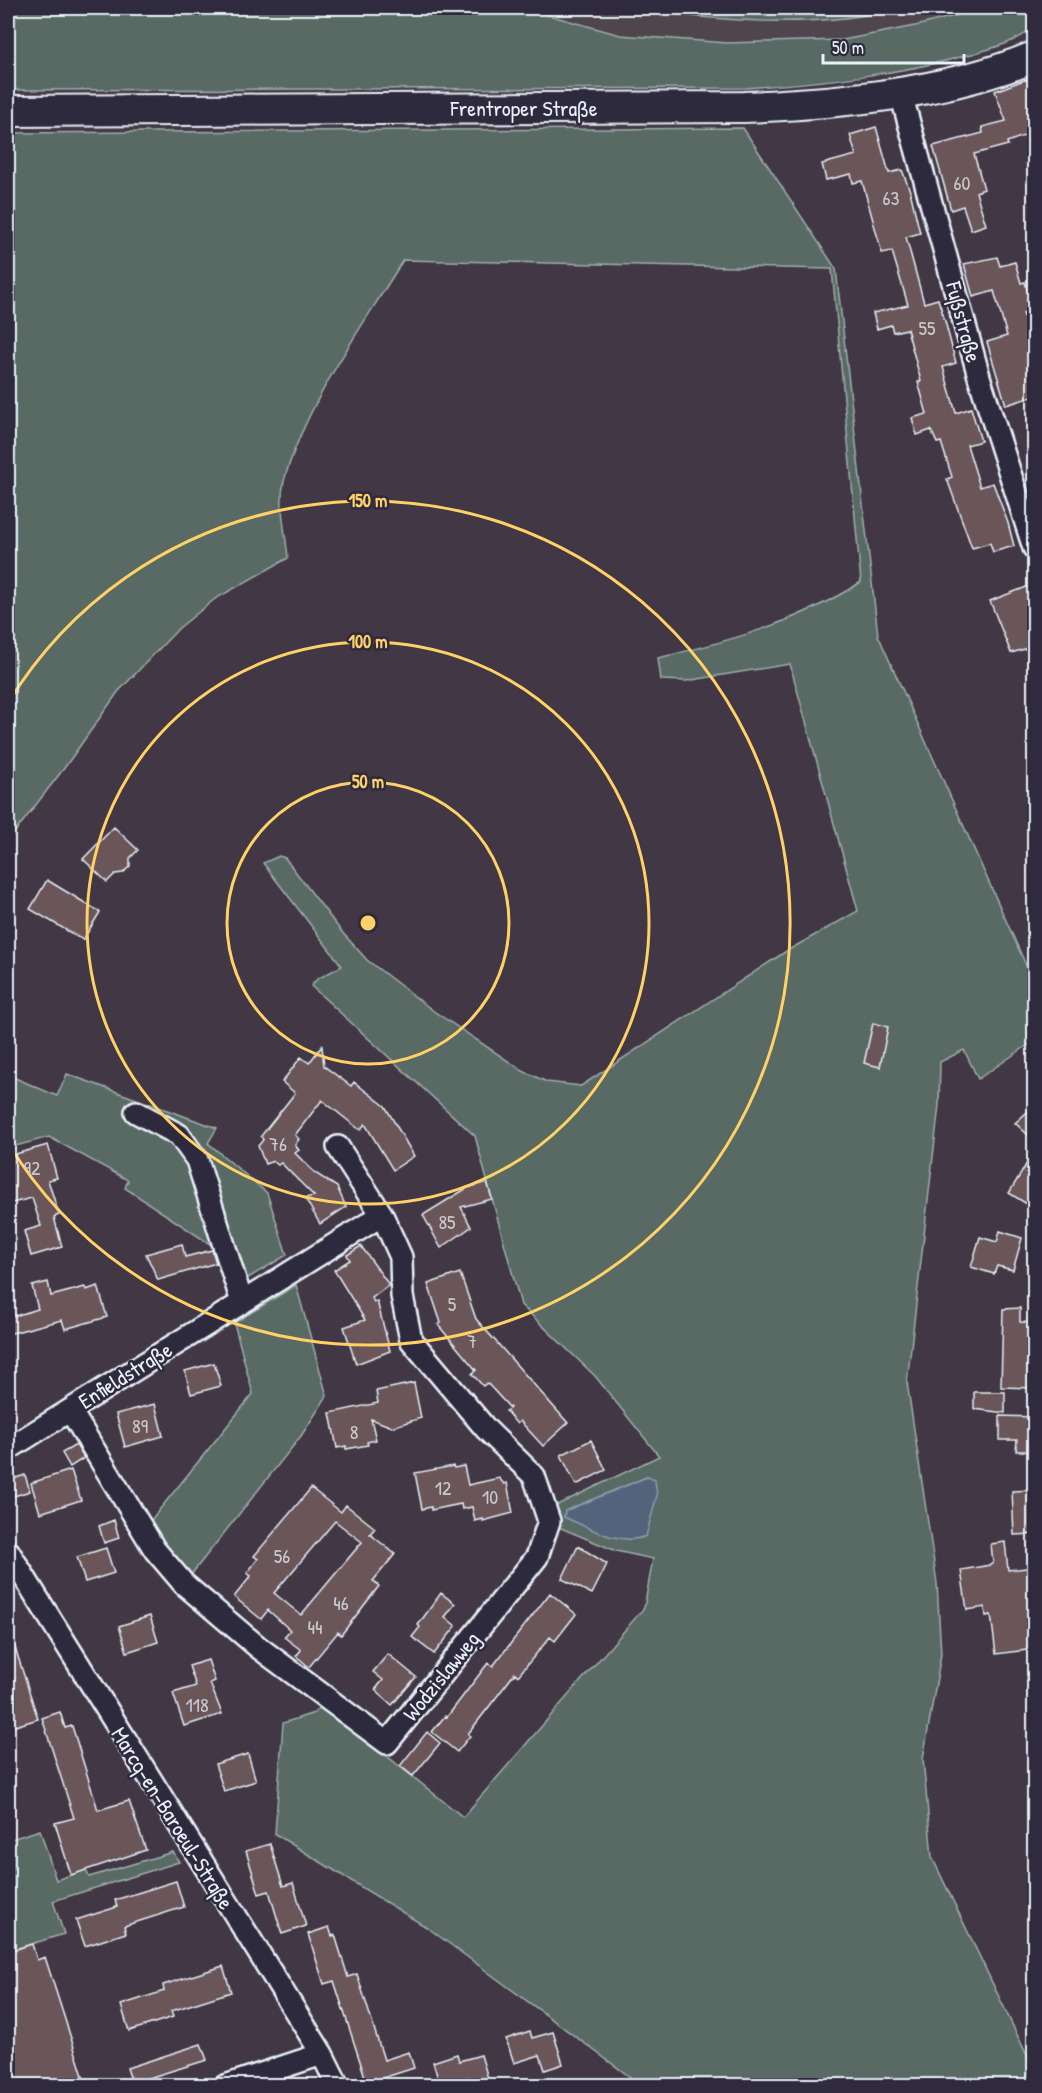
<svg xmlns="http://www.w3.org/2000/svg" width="1042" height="2093" viewBox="0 0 1042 2093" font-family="'Patrick Hand',sans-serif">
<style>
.built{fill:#50444e}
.green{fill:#586b64;stroke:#a0aeae;stroke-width:1.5;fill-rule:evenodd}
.water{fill:#52637c;stroke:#8e9cae;stroke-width:1.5}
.building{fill:#6a5559;stroke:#e8f1f8;stroke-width:1.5;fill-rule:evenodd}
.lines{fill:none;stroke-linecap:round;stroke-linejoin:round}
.minor-casing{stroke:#e8f1f8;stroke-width:26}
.secondary-casing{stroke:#e8f1f8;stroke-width:34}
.minor{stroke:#2f2a3d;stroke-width:21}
.secondary{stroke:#2f2a3d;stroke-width:30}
.ring{fill:none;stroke:#ffd166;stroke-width:3}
.labels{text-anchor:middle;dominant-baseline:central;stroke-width:5;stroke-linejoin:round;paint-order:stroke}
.number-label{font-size:20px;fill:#c8cad0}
.street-label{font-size:22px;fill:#e8f1f8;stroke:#2f2a3d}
.centre{fill:#ffd166;stroke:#2f2a3d;stroke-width:3}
.ring-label{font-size:18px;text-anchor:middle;font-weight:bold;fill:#ffd166;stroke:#2f2a3d;stroke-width:5;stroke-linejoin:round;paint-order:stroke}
</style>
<rect width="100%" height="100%" fill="#413745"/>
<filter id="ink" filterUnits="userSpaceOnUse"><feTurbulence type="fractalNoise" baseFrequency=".0167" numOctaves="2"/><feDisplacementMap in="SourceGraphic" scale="12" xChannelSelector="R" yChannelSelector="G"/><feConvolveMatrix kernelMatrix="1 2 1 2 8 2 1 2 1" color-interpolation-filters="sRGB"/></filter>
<g filter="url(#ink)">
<!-- built -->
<path class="built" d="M 524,8 L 629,8 L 697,18 L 751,20 L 827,18 L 900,8 L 984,8 L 920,25 L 843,40 L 727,43 L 620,35 Z"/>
<!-- green -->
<path class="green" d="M 8,8 L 523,8 L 620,35 L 727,43 L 843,40 L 920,25 L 984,8 L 1034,8 L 1034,27 C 1018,42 993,48 972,54 C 898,75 822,82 746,88 L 8,90 Z
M 629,8 L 900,8 C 815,30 715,21 629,8 Z
M 743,128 L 836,269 L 878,635 L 1034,983 L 1034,1041 L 978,1079 L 964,1050 L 940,1062 L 939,1105 L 907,1382 L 937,1583 L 941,1654 L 923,1759 L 932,1857 L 1034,2070 L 1034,2085 L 641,2085 L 428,1928 L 275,1834 L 283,1723 L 314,1713 L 322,1704 L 463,1817 L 644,1608 L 653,1559 L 616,1551 L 556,1526 L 555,1506 L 659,1456 L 595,1376 L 521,1305 L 475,1136 L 311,986 L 317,979 L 342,966 L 263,863 L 279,856 L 285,858 L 341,931 L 367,960 L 435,1012 L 523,1071 L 547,1082 L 581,1086 L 785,952 L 858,911 L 790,664 L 686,681 L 661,680 L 658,658 C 730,641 799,622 861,582 L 832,269 L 403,260 C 361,329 306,403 284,481 C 278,505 286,534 288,558 L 215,599 L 179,628 L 118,692 L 65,767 L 8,841 L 8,133 ZM 647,1477 L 619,1538 L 564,1517 L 565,1511 L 572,1508 Z
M 67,1074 L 217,1128 L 208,1143 L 267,1193 L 287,1255 L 226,1291 L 216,1248 L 125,1188 L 128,1180 L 49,1137 L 8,1148 L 8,1075 L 57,1096 Z
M 296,1285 L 327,1396 L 301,1436 L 190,1576 L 147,1525 L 253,1394 L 234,1323 Z
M 40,1830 L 56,1880 L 86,1870 L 89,1877 L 173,1852 L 179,1862 L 53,1901 L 64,1934 L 8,1951 L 8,1840 Z"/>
<!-- water -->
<path class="water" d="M 647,1477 L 655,1480 L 657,1495 L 646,1536 C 620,1547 588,1527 564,1517 L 565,1511 L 572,1508 Z"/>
<!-- building -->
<path class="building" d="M 1027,79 L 1035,101 L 1035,126 L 1030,127 L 1032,133 L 1007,142 L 1008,145 L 974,154 L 984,189 L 976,192 L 986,225 L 971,230 L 963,206 L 951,210 L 933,146 L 983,133 L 982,127 L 1006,121 L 995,91 Z
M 876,127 L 889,173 L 902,170 L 910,191 L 920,233 L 906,237 L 924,303 L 938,299 L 945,321 L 956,363 L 943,367 L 956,413 L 971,408 L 981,441 L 967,445 L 980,487 L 993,483 L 1008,523 L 1014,546 L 993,552 L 990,543 L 972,548 L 947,479 L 952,477 L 941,442 L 937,443 L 931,430 L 917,435 L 912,418 L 927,414 L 918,382 L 921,381 L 907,329 L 893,332 L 891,325 L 877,329 L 873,313 L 908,305 L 892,251 L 882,253 L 862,181 L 853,183 L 851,174 L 826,180 L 822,164 L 856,155 L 850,135 Z
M 997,257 L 1000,266 L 1015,262 L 1021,283 L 1025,282 L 1033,310 L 1023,313 L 1035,355 L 1035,396 L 1006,405 L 987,342 L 1007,336 L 994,291 L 973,297 L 964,264 Z
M 1029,586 L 1035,600 L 1035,646 L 1011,653 L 990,601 Z
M 114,827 L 138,850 L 130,858 L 130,866 L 123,873 L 115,874 L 107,882 L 83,859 Z
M 47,880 L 100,912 L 83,940 L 30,909 Z
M 873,1023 L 888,1027 L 880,1067 L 864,1063 Z
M 322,1046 L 324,1066 L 351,1086 L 354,1082 L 385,1106 L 414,1156 L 393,1170 L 365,1124 L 360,1130 L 322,1100 L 295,1135 L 299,1139 L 295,1145 L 299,1150 L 295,1153 L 315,1173 L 337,1187 L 346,1207 L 320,1224 L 305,1198 L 314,1196 L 281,1163 L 278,1165 L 273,1161 L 265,1164 L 258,1146 L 263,1140 L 261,1136 L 295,1093 L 282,1082 L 301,1057 L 309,1063 Z
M 1035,1105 L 1035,1141 L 1015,1123 Z
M 48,1145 L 57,1178 L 48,1180 L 59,1215 L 54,1217 L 62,1247 L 31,1256 L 24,1231 L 41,1226 L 32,1198 L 8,1204 L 8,1156 Z
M 1035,1150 L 1035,1209 L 1009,1193 Z
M 487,1182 L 492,1199 L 461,1207 L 471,1227 L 441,1248 L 423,1215 L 467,1188 Z
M 1000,1231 L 1022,1238 L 1013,1270 L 997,1266 L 994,1274 L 971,1267 L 980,1237 L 997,1242 Z
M 182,1244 L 185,1257 L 212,1250 L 216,1263 L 158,1280 L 146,1254 Z
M 361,1246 L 389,1285 L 372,1298 L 374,1302 L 377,1301 L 390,1351 L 356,1364 L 344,1327 L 365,1320 L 334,1270 L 350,1260 L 347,1255 Z
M 460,1273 L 476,1319 L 568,1423 L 543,1446 L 520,1421 L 517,1424 L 506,1411 L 510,1408 L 487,1383 L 483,1386 L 472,1374 L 476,1370 L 438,1325 L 441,1323 L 428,1284 Z
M 48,1282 L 51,1296 L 85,1287 L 86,1290 L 98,1286 L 107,1317 L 65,1329 L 62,1320 L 8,1334 L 8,1318 L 38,1309 L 32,1286 Z
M 1020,1308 L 1020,1322 L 1035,1323 L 1035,1388 L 1001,1387 L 1003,1309 Z
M 214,1363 L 221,1386 L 191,1394 L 185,1371 Z
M 414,1383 L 421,1418 L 392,1427 L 371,1419 L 376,1440 L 367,1442 L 368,1445 L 346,1449 L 346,1446 L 337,1448 L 330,1413 L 378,1403 L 376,1391 Z
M 974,1392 L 1005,1392 L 1005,1413 L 974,1409 Z
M 155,1404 L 163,1436 L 125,1447 L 116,1414 Z
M 1000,1416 L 1035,1417 L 1035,1451 L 1016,1451 L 1017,1440 L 1000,1440 Z
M 591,1440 L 606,1470 L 576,1485 L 561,1455 Z
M 76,1445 L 84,1458 L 70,1467 L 62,1453 Z
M 453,1466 L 454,1468 L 464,1466 L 468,1485 L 499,1478 L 504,1484 L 507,1483 L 513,1513 L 483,1521 L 483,1519 L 475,1521 L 472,1507 L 462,1509 L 461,1504 L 431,1510 L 431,1507 L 422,1509 L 415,1473 Z
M 71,1470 L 81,1500 L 40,1513 L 31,1483 Z
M 25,1475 L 30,1491 L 14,1496 L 10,1480 Z
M 311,1488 L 341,1512 L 346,1505 L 375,1528 L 370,1534 L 395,1554 L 373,1581 L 379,1586 L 341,1635 L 338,1632 L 309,1667 L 296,1656 L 301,1650 L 284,1637 L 290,1630 L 268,1610 L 261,1619 L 234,1597 L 251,1576 L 247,1573 L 258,1559 L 254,1556 ZM 335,1521 L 362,1542 L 301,1615 L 274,1593 Z
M 1035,1490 L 1035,1534 L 1014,1535 L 1012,1491 Z
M 114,1520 L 119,1538 L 104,1543 L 99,1526 Z
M 1005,1542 L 1008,1570 L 1035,1567 L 1035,1649 L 996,1654 L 991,1615 L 986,1616 L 985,1607 L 967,1610 L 961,1570 L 990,1565 L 993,1563 L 991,1544 Z
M 578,1546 L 607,1564 L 592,1594 L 562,1579 Z
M 106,1548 L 114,1573 L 85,1582 L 77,1557 Z
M 441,1593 L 455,1604 L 445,1617 L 456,1626 L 434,1654 L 412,1637 L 420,1627 L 418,1625 Z
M 550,1593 L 576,1614 L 555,1641 L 550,1637 L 518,1676 L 515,1673 L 468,1734 L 470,1736 L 457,1752 L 432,1732 L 445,1716 L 447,1717 L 488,1663 L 493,1666 Z
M 150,1616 L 158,1642 L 127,1652 L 119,1626 Z
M 11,1635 L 38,1719 L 12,1727 L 8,1711 L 8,1636 Z
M 388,1654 L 416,1677 L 392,1705 L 375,1690 L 383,1680 L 373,1672 Z
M 208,1660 L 215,1681 L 210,1683 L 222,1714 L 184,1726 L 173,1693 L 196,1686 L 189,1666 Z
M 60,1712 L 65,1728 L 72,1726 L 98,1810 L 129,1801 L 146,1850 L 71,1875 L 55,1823 L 74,1818 L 42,1718 Z
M 427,1732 L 440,1743 L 413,1776 L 400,1766 Z
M 248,1754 L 256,1781 L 224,1791 L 215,1764 Z
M 270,1844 L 283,1886 L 293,1883 L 306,1926 L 282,1934 L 269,1891 L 259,1894 L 246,1851 Z
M 176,1881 L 184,1907 L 124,1926 L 126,1933 L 85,1946 L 76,1920 L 117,1907 L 115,1900 Z
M 329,1927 L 332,1936 L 335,1935 L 348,1977 L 357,1974 L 384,2060 L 409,2052 L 414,2068 L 367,2083 L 334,1981 L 324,1984 L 308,1934 Z
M 32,1944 L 37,1960 L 45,1957 L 86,2085 L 8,2085 L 8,1952 Z
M 223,1966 L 231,1992 L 171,2011 L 173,2017 L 129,2031 L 121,2005 L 164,1991 L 163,1985 Z
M 530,2031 L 532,2038 L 553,2032 L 563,2064 L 545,2070 L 540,2055 L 514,2063 L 506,2039 Z
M 201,2044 L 207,2060 L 132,2083 L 127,2068 Z
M 457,2054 L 459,2061 L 481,2055 L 490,2085 L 471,2085 L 469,2077 L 440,2085 L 433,2062 Z"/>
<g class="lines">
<!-- minor casing -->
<g class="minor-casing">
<path id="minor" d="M 901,94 L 980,380 L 1034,548
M 136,1112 L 179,1135 L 197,1160 L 242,1302
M 70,1410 L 155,1550 L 184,1584 L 258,1647 L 387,1743 L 537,1557 L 549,1521 L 534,1476 L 486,1429 L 411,1340 L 402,1296 L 401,1257 L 382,1215 L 338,1147
M 8,1449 L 382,1215
M 8,1551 L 322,2054 L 338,2086
M 225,2086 L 322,2054"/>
</g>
<!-- secondary casing -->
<g class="secondary-casing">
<path id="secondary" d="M 8,111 L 744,107 C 842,103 942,94 1034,57"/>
</g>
<!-- minor -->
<use href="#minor" class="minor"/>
<!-- secondary -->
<use href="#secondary" class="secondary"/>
</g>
</g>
<!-- distance rings -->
<g class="ring">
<circle cx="368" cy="923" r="141"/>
<circle cx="368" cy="923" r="281"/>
<path d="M8 703A422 422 0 1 1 8 1143"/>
</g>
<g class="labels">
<!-- number labels -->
<g class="number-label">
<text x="962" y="182">60</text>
<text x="891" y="197">63</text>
<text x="927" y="327">55</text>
<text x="278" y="1143">76</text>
<text x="32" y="1167">92</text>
<text x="447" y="1221">85</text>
<text x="452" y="1303">5</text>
<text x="472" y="1340">7</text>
<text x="140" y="1425">89</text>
<text x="354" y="1431">8</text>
<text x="443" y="1487">12</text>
<text x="490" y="1496">10</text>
<text x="282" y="1555">56</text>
<text x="341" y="1602">46</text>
<text x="315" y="1626">44</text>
<text x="197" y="1704">118</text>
</g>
<!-- street labels -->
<g class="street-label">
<text x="524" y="108">Frentroper Straße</text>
<text transform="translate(964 322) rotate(75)">Fußstraße</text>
<text transform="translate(125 1375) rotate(-32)">Enfieldstraße</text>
<text transform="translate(441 1676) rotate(-51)">Wodzislawweg</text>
<text transform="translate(173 1818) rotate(58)">Marcq-en-Baroeul-Straße</text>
</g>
</g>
<circle cx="368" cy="923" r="9" class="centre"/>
<g class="ring-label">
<text x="368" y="507">150 m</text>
<text x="368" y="648">100 m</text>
<text x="368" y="788">50 m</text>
</g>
<!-- margin -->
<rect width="1042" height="2093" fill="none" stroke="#2f2a3d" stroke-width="30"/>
<rect x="15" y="15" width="1012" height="2063" fill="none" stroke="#e8f1f8" stroke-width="2" filter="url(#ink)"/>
<!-- scale -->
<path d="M823 54v9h141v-9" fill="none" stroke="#e8f1f8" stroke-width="3"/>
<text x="832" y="54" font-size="18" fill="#e8f1f8" stroke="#2f2a3d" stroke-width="4.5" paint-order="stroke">50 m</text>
</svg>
